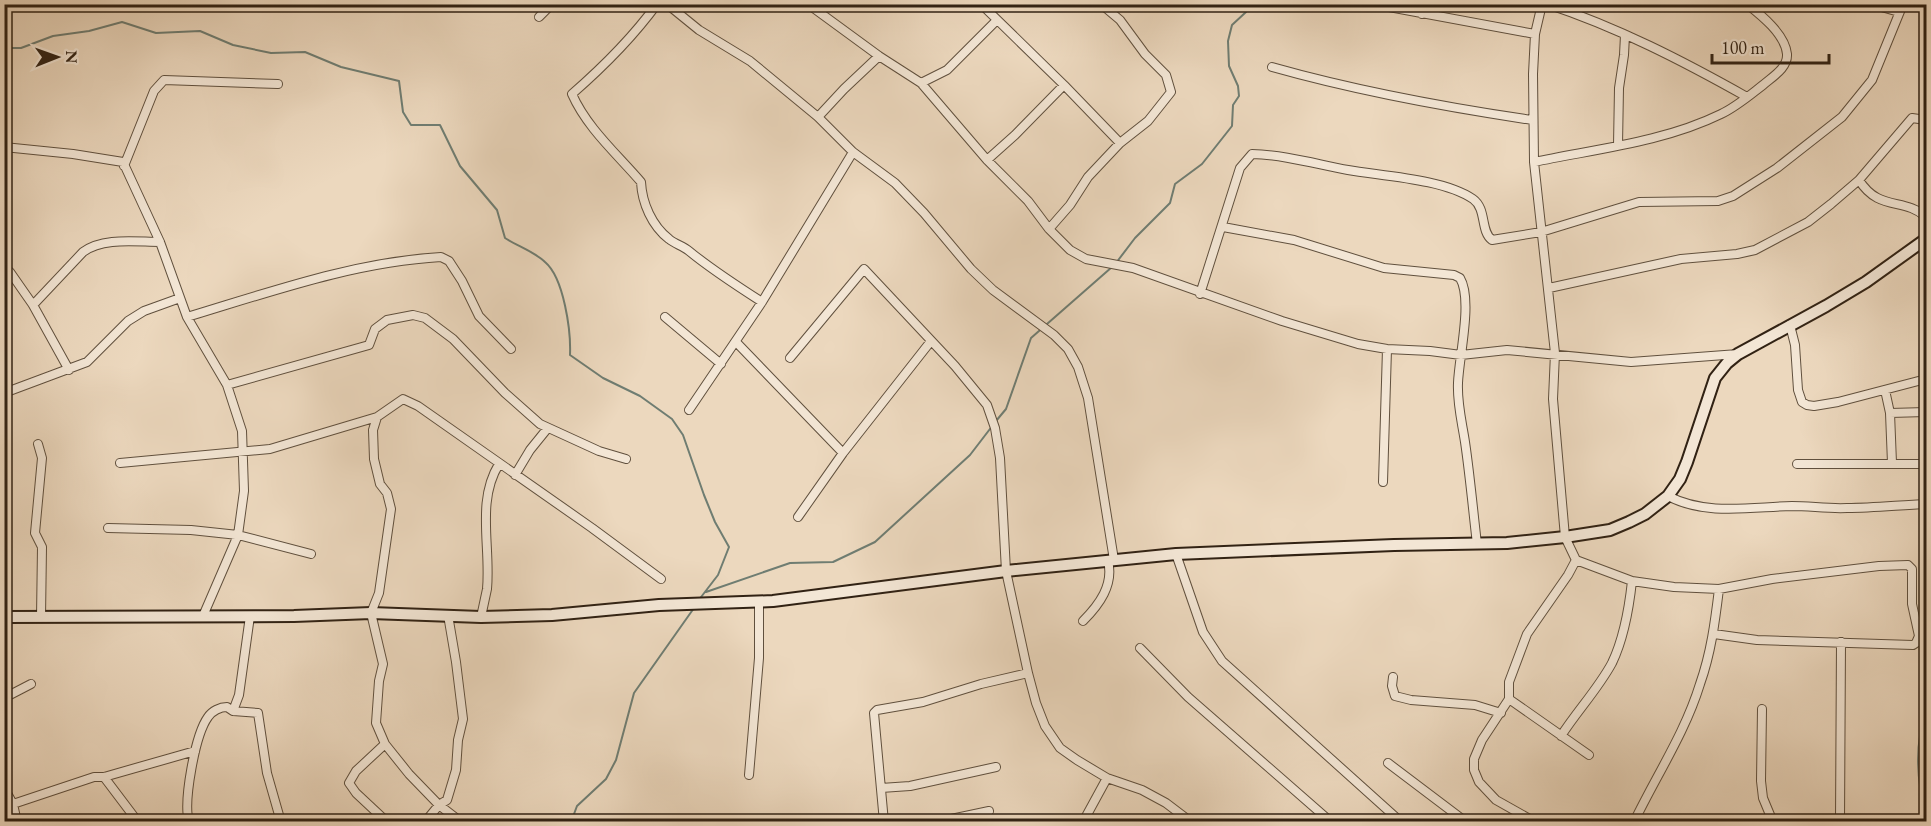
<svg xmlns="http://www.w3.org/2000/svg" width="1931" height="826" viewBox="0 0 1931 826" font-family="'EB Garamond',serif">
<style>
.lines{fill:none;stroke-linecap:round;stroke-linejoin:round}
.stream{stroke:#6f7d72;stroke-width:2}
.street-casing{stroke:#60503e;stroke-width:10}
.secondary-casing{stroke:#312214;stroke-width:14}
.street{stroke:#f3e6d5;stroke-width:8}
.secondary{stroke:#f3e6d5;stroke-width:10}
</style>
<rect width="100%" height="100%" fill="#ecd8be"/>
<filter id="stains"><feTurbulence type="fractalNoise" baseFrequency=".00333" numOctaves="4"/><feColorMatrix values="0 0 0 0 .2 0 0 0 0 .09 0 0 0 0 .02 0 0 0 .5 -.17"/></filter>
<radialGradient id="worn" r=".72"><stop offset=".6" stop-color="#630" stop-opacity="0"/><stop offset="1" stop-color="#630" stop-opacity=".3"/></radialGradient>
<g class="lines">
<!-- stream -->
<path class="stream" d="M 4,48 L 21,48 L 53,36 L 89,31 L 122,22 L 156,33 L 200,31 L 233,45 L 271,53 L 305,52 L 341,67 L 399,81 L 403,112 L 411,125 L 440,125 L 460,166 L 497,210 L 505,238 C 517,246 535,252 545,262 C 564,278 571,331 570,355 L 603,378 L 640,396 L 672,419 L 683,435 L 704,495 L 715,522 L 729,547 L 718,575 L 698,601
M 1116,263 L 1135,238 L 1170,203 L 1175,184 L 1202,164 L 1232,126 L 1233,105 L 1239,96 L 1238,86 L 1229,66 L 1228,41 L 1232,25 L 1246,12 L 1250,4
M 996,421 L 1006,409 L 1031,338 L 1112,267
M 706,592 L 790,563 L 833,562 L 875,542 L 970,455 L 993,425
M 1926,713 C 1914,745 1917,782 1926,813
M 571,822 L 577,806 L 606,779 L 616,760 L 634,693 L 694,608"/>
<!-- street casing -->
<g class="street-casing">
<path id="street" d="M 657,4 C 633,37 603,67 572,94 C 587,128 617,154 641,182 C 642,203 652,226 669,239 C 675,244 683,246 689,251 C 712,270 737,286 762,302
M 667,4 L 699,30 L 750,61 L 818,117 L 853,152 L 895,183 L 924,213 L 971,269 L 993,290 L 1054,335 L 1068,349 L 1078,367 L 1088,398 L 1114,560
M 808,4 L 879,56 L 921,83 L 987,160 L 1028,201 L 1049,229 L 1070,250 L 1086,259 L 1133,268 L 1282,321 L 1358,344 L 1387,349 L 1430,351 L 1461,355 L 1507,350 L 1631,362 L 1738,354
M 981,4 L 1064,85 L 1120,143
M 1373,4 L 1535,34
M 1547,4 C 1617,27 1683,61 1747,97
M 1871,4 L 1899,12
M 1422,14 L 1424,4
M 539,17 L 552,4
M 1272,67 C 1357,91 1444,107 1532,120
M 921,83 L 947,70 L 997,20
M 818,117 L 844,89 L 879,56
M 1618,145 L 1619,88 L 1624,55 L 1625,35
M 4,147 L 73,154 L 123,162 L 160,242 L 187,317 L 227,385 L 242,431 L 244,491 L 238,535 L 203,616
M 987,160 L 1015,135 L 1064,85
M 1534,162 C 1596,149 1664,142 1721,114 C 1736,107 1750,95 1763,85 C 1772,77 1788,68 1787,54 C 1785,34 1761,15 1747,4
M 124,166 L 154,91 L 164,80 L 278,84
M 1859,180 C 1879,212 1904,197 1926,217
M 1223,227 L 1294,240 L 1384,268 L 1454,275 L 1460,278 C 1473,300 1459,356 1458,383 C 1457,404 1462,422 1465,442 C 1470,476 1473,510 1477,544
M 1049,229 L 1070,205 L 1088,177 L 1120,143 L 1148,121 L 1171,92 L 1166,75 L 1145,54 L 1120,20 L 1101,4
M 4,267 L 10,272 L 33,305 L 69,370
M 1549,288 L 1681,259 L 1737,254 L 1755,250 L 1808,222 L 1831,204 L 1859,180 L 1912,118 L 1926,120
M 1200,294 L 1240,168 L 1252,154 C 1285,155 1316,164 1348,170 C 1383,176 1444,179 1473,199 C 1487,209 1480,231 1492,240 L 1541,232 L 1639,202 L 1718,201 L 1733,196 L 1777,168 L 1842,117 L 1872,80 L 1903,4
M 33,305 L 83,252 C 103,237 136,242 160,242
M 187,317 C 270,292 354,262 441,257 L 449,261 L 462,281 L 479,316 L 511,349
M 665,317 L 721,364
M 1790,325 L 1795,345 L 1798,390 L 1802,402 L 1807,405 L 1814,406 L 1838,402 L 1926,379
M 736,342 L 843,453
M 790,358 L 864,269 L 955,366 L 987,405 L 995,428 L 1000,458 L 1006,571 L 1028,673 L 1036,703 L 1045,726 L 1060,748 L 1077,760 L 1107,778 L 1142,790 L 1166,803 L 1191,822
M 227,385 L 369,345 L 375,329 L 387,320 L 413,315 L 425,318 L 453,339 L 505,393 L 540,424 L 599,451 L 626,459
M 1885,390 L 1890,413 L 1892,463
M 4,393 L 87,362 L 128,321 L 144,311 L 180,298
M 689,410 L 762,302 L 853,152
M 1890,413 L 1926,412
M 377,417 L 373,430 L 374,459 L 380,484 L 387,493 L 391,509 L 379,593 L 371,613 L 383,664 L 379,681 L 376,723 L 385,744 L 409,774 L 439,805 L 461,822
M 38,444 L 42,458 L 35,533 L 42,547 L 41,617
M 120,463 L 270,449 L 377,417 L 403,399 L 418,406 L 592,528 L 661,579
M 1797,464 L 1926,464
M 515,475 L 530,450 L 547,429
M 1383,482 L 1387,349
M 1668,496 C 1706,516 1751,507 1792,506 C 1810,506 1829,509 1847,508 C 1874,508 1900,505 1926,504
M 798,517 L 843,453 L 931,341
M 108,528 L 191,530 L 238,535 L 311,554
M 1176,554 L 1203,632 L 1222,661 L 1401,822
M 1576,560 L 1632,581 L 1674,587 L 1719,589 L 1772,579 L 1879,566 L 1908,565 L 1912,569 L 1912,604 L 1919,636 L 1916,643 L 1913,645 L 1757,640 L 1714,634
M 481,617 C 483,608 485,598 487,589 C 491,547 476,501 499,464
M 1083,621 C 1099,605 1114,585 1108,561
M 1140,648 L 1188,697 L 1331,822
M 1393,677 L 1392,686 L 1395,696 L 1411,700 L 1475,705 L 1501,713
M 4,698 L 31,684
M 1509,699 L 1589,755
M 1762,709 L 1761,781 L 1763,798 L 1773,822
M 233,711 L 239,695 L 250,616
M 1561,736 C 1577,711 1598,689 1612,663 C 1624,638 1629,609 1632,581
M 385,744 L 356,771 L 349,783 L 356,793 L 387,822
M 1388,763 L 1466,822
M 749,775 L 759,658 L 759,602
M 104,777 L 138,822
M 4,788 L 13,804 L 17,822
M 881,788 L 910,786 L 996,767
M 13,804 L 94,777 L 104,777 L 195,751
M 189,822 C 183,802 195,735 208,717 C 212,711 220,707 227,707 L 233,711 L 258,713 L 267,773 L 281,822
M 425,822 L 439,805 L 447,800 L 456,770 L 458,740 L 463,719 L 456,662 L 448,615
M 884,822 L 874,713 L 877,710 L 923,702 L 981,684 L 1028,673
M 937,822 L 989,811
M 1083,822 L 1107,778
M 1535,822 L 1496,800 L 1479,782 L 1474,770 L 1474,759 L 1482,740 L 1509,699 L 1509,682 L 1527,634 L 1568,575 L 1576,560 L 1565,537 L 1553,399 L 1555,353 L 1534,162 L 1533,74 L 1535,34 L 1542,4
M 1634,822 C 1656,776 1685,733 1700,684 C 1711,653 1715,622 1719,589
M 1840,822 L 1841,642"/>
</g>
<!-- secondary casing -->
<g class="secondary-casing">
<path id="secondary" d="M 4,617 L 294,616 L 371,613 L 481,617 L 552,615 L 659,605 L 773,601 L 1006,571 L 1176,554 L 1394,545 L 1507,543 L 1565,537 L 1610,530 L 1629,522 L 1645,514 L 1668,496 L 1680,479 L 1687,462 L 1715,378 L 1727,363 L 1738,354 L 1826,306 L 1866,282 L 1926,239"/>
</g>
<!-- street -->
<use href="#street" class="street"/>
<!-- secondary -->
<use href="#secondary" class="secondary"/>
</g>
<!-- margin -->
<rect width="1931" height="826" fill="none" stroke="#ecd8be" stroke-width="24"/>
<rect x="6" y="6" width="1919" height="814" fill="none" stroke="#312214" stroke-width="3"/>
<rect x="12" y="12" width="1907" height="802" fill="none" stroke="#312214" stroke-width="1.5"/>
<!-- north arrow -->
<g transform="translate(57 57) rotate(89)" stroke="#f3e6d5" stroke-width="4.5" paint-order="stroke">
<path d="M0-4.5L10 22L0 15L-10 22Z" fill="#312214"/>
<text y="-9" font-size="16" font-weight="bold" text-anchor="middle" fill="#312214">N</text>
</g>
<!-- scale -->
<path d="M1712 54v9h117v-9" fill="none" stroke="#312214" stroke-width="3"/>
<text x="1721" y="54" font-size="18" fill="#312214" stroke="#f3e6d5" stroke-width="4.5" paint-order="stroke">100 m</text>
<rect width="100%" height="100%" filter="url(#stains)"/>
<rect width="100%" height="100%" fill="url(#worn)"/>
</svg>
